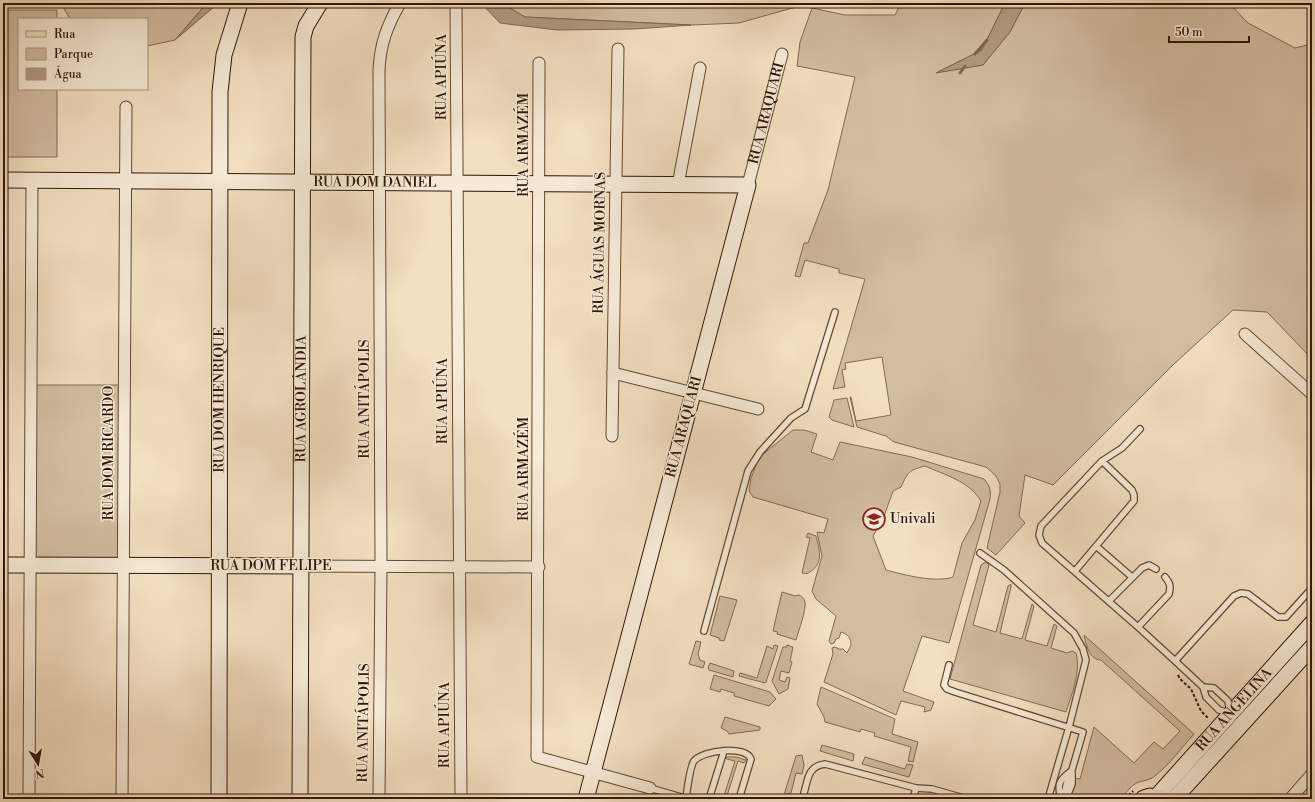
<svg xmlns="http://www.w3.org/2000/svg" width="1315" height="802" viewBox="0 0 1315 802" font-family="'Libre Bodoni',serif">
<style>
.green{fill:#d2bda1;stroke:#826a54;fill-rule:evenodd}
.water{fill:#b19b82;stroke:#7e6651}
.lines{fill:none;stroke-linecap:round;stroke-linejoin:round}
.stream{stroke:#7e6651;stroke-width:3}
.lane-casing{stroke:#624936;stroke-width:8}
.street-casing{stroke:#624936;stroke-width:13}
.secondary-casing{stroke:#321707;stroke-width:17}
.primary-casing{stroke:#321707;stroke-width:19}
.path{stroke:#321707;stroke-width:2;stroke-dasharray:3 2;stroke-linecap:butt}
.lane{stroke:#f7ead7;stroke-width:5.5}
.street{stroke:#f7ead7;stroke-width:11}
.secondary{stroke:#f7ead7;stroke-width:15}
.primary{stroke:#f3dfc1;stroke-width:17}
.labels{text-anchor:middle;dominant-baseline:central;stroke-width:3;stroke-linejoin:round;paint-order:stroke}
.street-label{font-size:14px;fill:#321707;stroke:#f7ead7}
.poi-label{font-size:14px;fill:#321707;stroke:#f7ead7;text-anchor:start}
</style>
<rect width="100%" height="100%" fill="#f3dfc1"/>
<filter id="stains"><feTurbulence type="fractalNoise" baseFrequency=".005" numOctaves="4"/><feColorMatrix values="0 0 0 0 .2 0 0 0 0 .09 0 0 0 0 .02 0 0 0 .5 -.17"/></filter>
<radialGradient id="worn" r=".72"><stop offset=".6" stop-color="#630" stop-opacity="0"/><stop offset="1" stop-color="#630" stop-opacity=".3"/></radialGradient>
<!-- green -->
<path class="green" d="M 61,3 L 207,3 L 175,40 L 147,46 L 147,19 L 70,19 Z
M 501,3 L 797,3 L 796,7 L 739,23 L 691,25 L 525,17 Z
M 901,3 L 1005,3 L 982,50 L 938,72 L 983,65 L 1010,32 L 1025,3 L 1229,3 L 1248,23 L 1295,48 L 1312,44 L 1312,359 L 1267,312 L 1233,310 L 1174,364 L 1053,485 L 1025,475 L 1019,516 L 1025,523 L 996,555 L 987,548 L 1000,492 L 1000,484 L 996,476 L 986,467 L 894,442 L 886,436 L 857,427 L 850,397 L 851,397 L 856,421 L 891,415 L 882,357 L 845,363 L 846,369 L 842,370 L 845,387 L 833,389 L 865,279 L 839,273 L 839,269 L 805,260 L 800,277 L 795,276 L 804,243 L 808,243 L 828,190 L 855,77 L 797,66 L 800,42 L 812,8 L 845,15 L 895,15 Z
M 3,10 L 57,10 L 57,19 L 19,19 L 19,89 L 57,89 L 57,157 L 3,157 Z
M 31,385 L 124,385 L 123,565 L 30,565 Z
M 847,398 L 854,427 L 832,420 L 829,417 L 834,400 Z
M 793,430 L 804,430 L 817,434 L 811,452 L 833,460 L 840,442 L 912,457 L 984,479 C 990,486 991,490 990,499 L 949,643 L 922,636 L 903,691 L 934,702 L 931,710 L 924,712 L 925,707 L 901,701 L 896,715 L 824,682 L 833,654 L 832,648 L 835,647 L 839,649 L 843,649 L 847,653 L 851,645 C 851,638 848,634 841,632 L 839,638 L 836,639 L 834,643 L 831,644 L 829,641 L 836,616 L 816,599 L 812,591 L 822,556 L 817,532 L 824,533 L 828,519 L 753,497 L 749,491 L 751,478 L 757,463 L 762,455 ZM 925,466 C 945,475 969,481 981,501 L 975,520 L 962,543 L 953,577 C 935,583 905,575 886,570 L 873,536 L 883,519 L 893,491 L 901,487 C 908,472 909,470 925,466 Z
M 808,533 L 816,536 C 819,548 824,563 811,571 C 808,574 806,574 802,573 L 810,538 L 806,537 Z
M 986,562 L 989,565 L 973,625 L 996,632 L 1008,586 L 1011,584 L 1011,587 L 1000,633 L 1022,639 L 1032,604 L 1034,606 L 1025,640 L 1047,646 L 1054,624 L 1057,626 L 1051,648 L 1067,653 L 1072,651 L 1076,653 C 1081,672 1072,693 1066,712 L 950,679 L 981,565 Z
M 782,592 L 795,596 L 799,595 C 802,597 804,598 805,602 C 806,612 799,629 796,640 L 777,634 L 778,632 L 773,631 Z
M 720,596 L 737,600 L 724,641 L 719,640 L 719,638 L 710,635 Z
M 1084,635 L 1194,734 C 1182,747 1170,764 1156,775 C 1151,780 1146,780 1139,782 C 1132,785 1125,792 1122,799 L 1070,799 L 1075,778 L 1080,779 L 1094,727 L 1134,763 L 1154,742 L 1163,749 L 1180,731 L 1101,660 C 1089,660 1086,644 1084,635 Z
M 696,641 L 701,642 L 698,654 L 700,660 L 705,662 L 703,668 L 689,664 Z
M 774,645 L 778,646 L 766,682 L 765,683 L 739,676 L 740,673 L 757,678 L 767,646 L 773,649 Z
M 787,645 L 793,647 L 790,661 L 792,662 L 789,673 L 781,671 L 779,680 L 785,682 L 787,677 L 790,678 L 788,689 L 779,694 L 772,681 L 783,647 L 787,647 Z
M 710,663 L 734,671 L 733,677 L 709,670 L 708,667 Z
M 714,675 L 770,692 L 776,699 L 769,706 L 734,696 L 734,693 L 721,689 L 720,692 L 710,689 Z
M 821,687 L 895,719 L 892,734 L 918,742 L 913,762 L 908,761 L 911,747 L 874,736 L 875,733 L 861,729 L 860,732 L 825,722 L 824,717 L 817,704 Z
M 725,717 L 760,727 L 760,730 L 729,734 L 727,731 L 721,728 Z
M 822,745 L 854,754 L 853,761 L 820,751 Z
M 802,755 L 804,765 L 802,774 L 796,773 L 791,793 L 784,795 L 796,756 Z
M 727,757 L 736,757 L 746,760 L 744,763 L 738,761 L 726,799 L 723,799 L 735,761 L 727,759 L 726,758 Z
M 865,757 L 905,769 L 907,764 L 913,765 L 909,777 L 862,764 Z"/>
<!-- water -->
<path class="water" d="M 207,3 L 217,3 L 215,6 L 175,40 Z
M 481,3 L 501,3 L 525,17 L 691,25 L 635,29 L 557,30 L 500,23 Z
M 1005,3 L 1025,3 L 1010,32 L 983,65 L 936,73 L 982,50 Z"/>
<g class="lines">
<!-- stream -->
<path class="stream" d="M 975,54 L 987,40
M 960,73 L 965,66"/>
<!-- lane casing -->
<g class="lane-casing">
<path id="lane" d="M 1140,429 L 1122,448 L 1102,461 L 1041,526 L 1039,535 L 1042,543 L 1138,627 L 1173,659 L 1203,687 L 1206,697 L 1219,710 L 1229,713
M 1096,546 L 1132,577
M 980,553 L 1004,570 L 1074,633 L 1083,649 L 1086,660 L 1069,727 L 1048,799
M 1075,571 L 1134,501 L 1134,495 L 1132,490 L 1102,461
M 1109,601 L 1142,568 L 1149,565 L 1156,569
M 1138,627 L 1169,594 C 1171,586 1170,583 1165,577
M 704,631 L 748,471 L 760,452 L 791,418 L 805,409 L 835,312
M 1175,661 L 1234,596 L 1241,593 L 1248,594 L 1278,617 L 1286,617 L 1312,588
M 949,665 L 944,685 L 947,689 L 955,692 L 1083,732 L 1072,770 L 1067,782 L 1063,799
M 1203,687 L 1214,688 L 1228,701 L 1230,712
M 650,788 L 688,799
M 804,793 C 808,779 808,766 825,764 L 916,788 L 932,789 L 967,799
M 686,798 C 687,791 690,766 694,761 C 703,750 746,745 751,759 L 739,799
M 709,799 L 724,751
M 913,799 L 916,788
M 1061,799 C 1057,785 1059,780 1070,772
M 1066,799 L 1072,784 L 1072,773"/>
</g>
<!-- street casing -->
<g class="street-casing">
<g id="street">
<path d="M 456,3 L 461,799"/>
<path d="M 539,63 L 537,757 L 650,788"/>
<path d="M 678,185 L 700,68"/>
<path id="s1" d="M 748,185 L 782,54"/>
<path d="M 1245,334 L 1312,394"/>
<path d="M 613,373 L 758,409"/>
<path d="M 612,436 L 618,49"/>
<path d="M 300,566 L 539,567"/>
<path d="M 29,799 L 32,181"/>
<path d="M 122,799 L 126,107"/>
<path d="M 379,799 L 381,567 L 379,71 C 380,44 387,26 400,3"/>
<path d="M 1290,799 L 1312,774"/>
</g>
</g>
<!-- secondary casing -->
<g class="secondary-casing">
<g id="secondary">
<path id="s2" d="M 3,180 L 748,185 L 586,799"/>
<path d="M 3,565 L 300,566"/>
<path id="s3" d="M 1156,797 L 1312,623"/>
<path id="s4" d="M 219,799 L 220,92 L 224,55 L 240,3"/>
<path id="s5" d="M 300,799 L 303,37 L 306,26 L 320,3"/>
<path d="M 1174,799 L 1312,647"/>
</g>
</g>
<!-- primary casing -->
<g class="primary-casing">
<path id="primary" d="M 1144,799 L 1150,797 L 1161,799"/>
</g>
<!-- path -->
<path class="path" d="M 1178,675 L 1180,679 L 1191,689 L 1201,711 L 1209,719
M 1125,799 L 1133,791"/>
<!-- lane -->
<use href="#lane" class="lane"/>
<!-- street -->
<use href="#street" class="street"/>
<!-- secondary -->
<use href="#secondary" class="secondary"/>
<!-- primary -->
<use href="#primary" class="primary"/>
</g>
<!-- icons -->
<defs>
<g id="university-ring" transform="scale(1.15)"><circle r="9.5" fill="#f7ead7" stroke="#8f2418" stroke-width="1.5"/><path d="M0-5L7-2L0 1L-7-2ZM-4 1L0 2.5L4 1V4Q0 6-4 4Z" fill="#8f2418"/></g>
</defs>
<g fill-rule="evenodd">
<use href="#university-ring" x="874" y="519"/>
</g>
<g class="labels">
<!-- street labels -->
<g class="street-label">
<text transform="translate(442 77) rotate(-90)">RUA APIÚNA</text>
<text stroke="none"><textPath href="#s1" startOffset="74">RUA ARAQUARI</textPath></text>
<text transform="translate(524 145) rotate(-90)">RUA ARMAZÉM</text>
<text stroke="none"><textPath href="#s2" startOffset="372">RUA DOM DANIEL</textPath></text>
<text transform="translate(600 243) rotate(-89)">RUA ÁGUAS MORNAS</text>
<text stroke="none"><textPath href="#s5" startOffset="400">RUA AGROLÂNDIA</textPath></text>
<text transform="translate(365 399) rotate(-90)">RUA ANITÁPOLIS</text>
<text stroke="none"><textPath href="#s4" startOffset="399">RUA DOM HENRIQUE</textPath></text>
<text transform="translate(443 401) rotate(-90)">RUA APIÚNA</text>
<text transform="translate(684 427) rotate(-75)">RUA ARAQUARI</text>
<text transform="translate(109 453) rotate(-90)">RUA DOM RICARDO</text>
<text transform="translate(524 469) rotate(-90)">RUA ARMAZÉM</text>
<text x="271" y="566">RUA DOM FELIPE</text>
<text stroke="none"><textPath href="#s3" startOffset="117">RUA ANGELINA</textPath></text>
<text transform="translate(364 723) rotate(-89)">RUA ANITÁPOLIS</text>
<text transform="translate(445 725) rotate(-90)">RUA APIÚNA</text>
</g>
<!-- poi labels -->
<g class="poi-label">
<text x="890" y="519">Univali</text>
</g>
</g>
<!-- margin -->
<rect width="1315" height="802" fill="none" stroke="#f3dfc1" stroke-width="16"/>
<rect x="4" y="4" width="1307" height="794" fill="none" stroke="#321707" stroke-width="2"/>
<rect x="8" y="8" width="1299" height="786" fill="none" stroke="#321707"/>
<!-- legend -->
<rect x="18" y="18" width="130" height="72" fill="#f7ead7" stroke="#a89684"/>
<rect x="26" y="31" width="20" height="6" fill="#f3dfc1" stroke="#a89684"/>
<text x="54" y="38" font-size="12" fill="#321707">Rua</text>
<rect x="26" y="48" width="20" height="12" fill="#d2bda1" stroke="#a89684"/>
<text x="54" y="58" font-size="12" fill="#321707">Parque</text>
<rect x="26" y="68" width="20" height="12" fill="#b19b82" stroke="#a89684"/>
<text x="54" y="78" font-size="12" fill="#321707">Água</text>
<!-- north arrow -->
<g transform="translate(38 764) rotate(169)" stroke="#f7ead7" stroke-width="3" paint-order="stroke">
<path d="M0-3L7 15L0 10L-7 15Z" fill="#321707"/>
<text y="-6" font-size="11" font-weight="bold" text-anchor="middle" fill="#321707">N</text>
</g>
<!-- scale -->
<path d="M1169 36v6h80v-6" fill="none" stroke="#321707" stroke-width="2"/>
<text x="1175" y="36" font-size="12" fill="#321707" stroke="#f7ead7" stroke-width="3" paint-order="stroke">50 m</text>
<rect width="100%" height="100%" filter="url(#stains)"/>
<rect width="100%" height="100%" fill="url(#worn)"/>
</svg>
